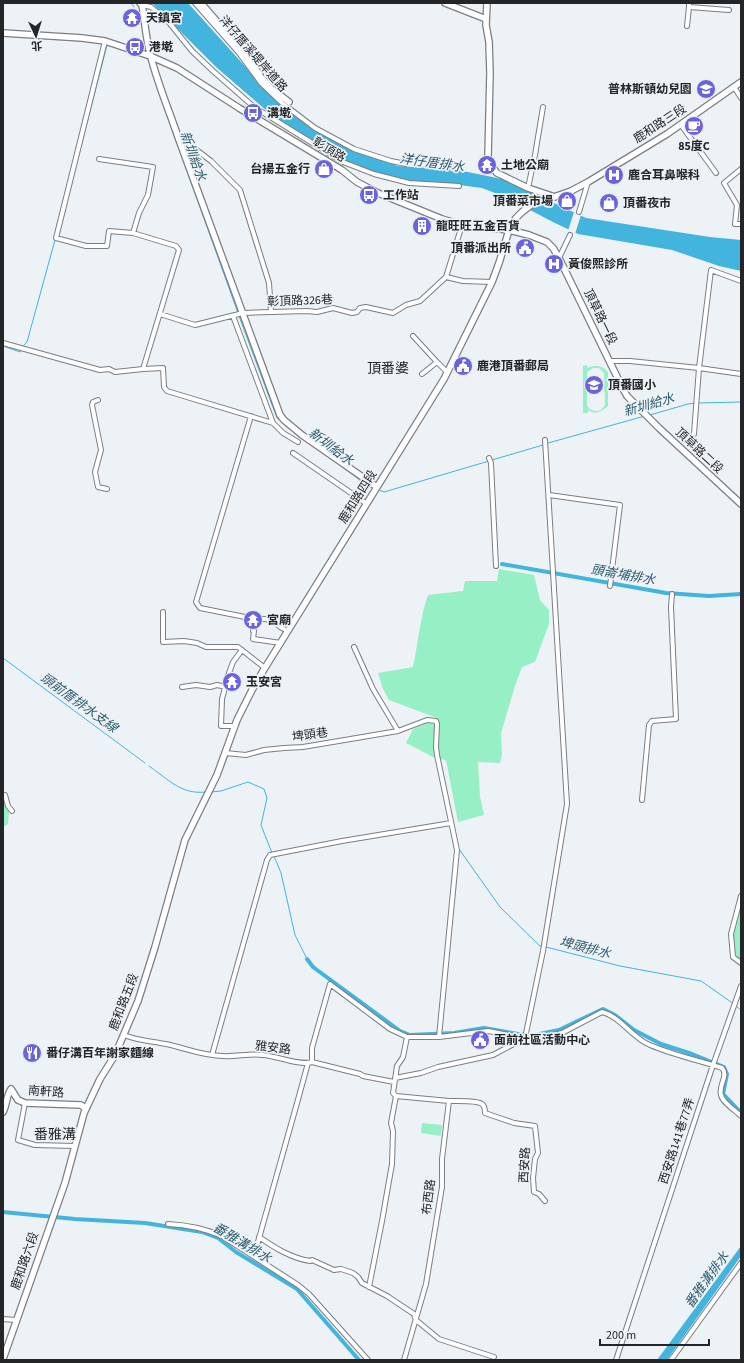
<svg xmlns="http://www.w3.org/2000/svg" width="744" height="1363" viewBox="0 0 744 1363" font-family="'Source Sans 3','Noto Sans TC',sans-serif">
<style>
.green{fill:#96efc5;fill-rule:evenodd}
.water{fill:#42b4dd}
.pier{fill:#edf2f7}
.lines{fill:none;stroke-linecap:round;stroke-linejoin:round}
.stream{stroke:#42b4dd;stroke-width:1}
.canal{stroke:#42b4dd;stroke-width:4}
.street-casing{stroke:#7a7e83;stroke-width:6}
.secondary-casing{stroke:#7a7e83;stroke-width:8}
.street{stroke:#fff;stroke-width:4}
.secondary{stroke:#fff;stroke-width:5.5}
.labels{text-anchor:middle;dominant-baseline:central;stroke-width:3.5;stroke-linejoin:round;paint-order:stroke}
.poi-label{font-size:12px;font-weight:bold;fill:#232526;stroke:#edf2f7;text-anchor:start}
.street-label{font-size:12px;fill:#232526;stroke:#edf2f7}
.water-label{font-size:13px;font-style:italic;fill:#2d5b6d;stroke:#edf2f7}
.quarter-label{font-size:14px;fill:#232526;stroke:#edf2f7}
</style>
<rect width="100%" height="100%" fill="#edf2f7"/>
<!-- green -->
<path class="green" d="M 587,365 L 587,368 C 595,365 602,365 608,372 L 608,406 C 601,412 596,415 588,410 L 588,413 L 583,413 L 583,366 ZM 593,368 L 599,368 L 604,373 L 605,405 L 601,410 C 595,412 590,411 587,405 L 587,372 Z
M 499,569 L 534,575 L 540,600 L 549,610 L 549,624 L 535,662 L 522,667 L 515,686 L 501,733 L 502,754 L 500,763 L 478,762 L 480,797 L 484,815 L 458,822 L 446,760 L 435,758 L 406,743 L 413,729 L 428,723 L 435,725 L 437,718 L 389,700 L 383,689 L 378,673 L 413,667 C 418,644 420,617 428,595 L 463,591 L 465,581 L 497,581 Z
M 3,799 L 5,799 L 7,809 L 9,812 L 8,824 L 3,827 Z
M 738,912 L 741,913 L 741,960 L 733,954 L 732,939 Z
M 422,1123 L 442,1125 L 441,1136 L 421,1133 Z"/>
<!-- water -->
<path class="water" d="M 152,3 L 188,3 L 261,84 L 315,129 L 397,166 L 458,170 L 502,179 L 586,218 L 710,237 L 741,240 L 741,271 L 719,266 L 672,250 L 578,234 L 553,222 L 503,196 L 482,188 L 459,185 L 417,183 L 374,173 L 344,161 L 273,116 L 216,67 Z
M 741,1246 L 741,1256 L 667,1360 L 657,1360 Z"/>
<!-- pier -->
<path class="pier" d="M 574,212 L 581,215 L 575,234 L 568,231 Z"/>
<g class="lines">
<!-- stream -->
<path class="stream" d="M 131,3 L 134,7
M 164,107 L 238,313
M 81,146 L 107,45
M 239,316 L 277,418 L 282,421
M 3,346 L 20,352 L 21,350
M 22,347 L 27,342 L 55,240
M 698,403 L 741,402
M 650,415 L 688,404 L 695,403
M 548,443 L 645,416
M 332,459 L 365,484 L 372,487
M 492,460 L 543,445
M 379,490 L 384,492 L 489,461
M 3,658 L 145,763
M 149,766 C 168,779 181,795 206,792
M 211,792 L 221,791 L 248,782 L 264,789 L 267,798 L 261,825 L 272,853
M 459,849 L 500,907 L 540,946 L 543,946
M 274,856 L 281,873 L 295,935 L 307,959
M 546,947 L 620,966 L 701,981 L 734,1004
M 736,1006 L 741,1010"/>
<!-- canal -->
<path class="canal" d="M 502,564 L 666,593 L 709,596 L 741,594
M 307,959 L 313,967 L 400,1031 L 410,1035 L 454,1033 L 484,1028 L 530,1036 L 559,1030 L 603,1009 L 615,1015 L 634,1030 L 661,1044 L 692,1054 L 724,1067 L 727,1074 L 723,1094 L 741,1113
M 3,1212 L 75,1219 L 145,1223 L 202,1232 L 218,1238 L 236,1252 L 297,1289 L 359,1360"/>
<!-- street casing -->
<g class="street-casing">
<path id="street" d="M 195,3 L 239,53 L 261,83 L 282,103 L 315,128 L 354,149 L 391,161 L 406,164
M 689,3 L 689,7 L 729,10
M 142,5 L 151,7 L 167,20 L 192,51 L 213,71 L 254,107 L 343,162 L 374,174 L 409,183 L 459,186
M 687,26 L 689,7
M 734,87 L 741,98
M 681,125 L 716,173
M 178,137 L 194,148 L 211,161 L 240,190 L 269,283 L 271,312
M 99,159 L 153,167 L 148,195 L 139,213 L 133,233
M 741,169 L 724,183 L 737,205 L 735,224 L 741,224
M 528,188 L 535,155 L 543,107
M 579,212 L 588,182
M 559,258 L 570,235
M 446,277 L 463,281 L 492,282
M 160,314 L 195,325 L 243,313 L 271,312 L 307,311 L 317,312 L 333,308 L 352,313 L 357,312 L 360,308 L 366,307 L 393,313 L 406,305 L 420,301 L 446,277 L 462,225
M 233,316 L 273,423
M 413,336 L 437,362
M 3,343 L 100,370 L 109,369 L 115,372 L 143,369 L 179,250 L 176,246 L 133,233 L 109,231 L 107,246 L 86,246 L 56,238 L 105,41
M 610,361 L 630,361 L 699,368 L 741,374
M 143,369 L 163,368 L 164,387 L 167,391 L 273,423 L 283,433 L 298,442
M 422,374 L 437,362 L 447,372
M 98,400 L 93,402 L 92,405 L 101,450 L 95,472 L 98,487 L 107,489
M 251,416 L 196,602 L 200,608 L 245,617 L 273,620 L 280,627 L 288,631
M 694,434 L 699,368 L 711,270 L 741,281
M 293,453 L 367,504
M 489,458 L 491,463 L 496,566
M 549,495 L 620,505 L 610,586
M 163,612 L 163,642 L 184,641 L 197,643 L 206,647 L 238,647 L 265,668
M 253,631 L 254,631 L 253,639 L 281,643
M 354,647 L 373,689 L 398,731 L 427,720 L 436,721 L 437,724 L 436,747 L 437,755 L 457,850 L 439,1037
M 182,687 L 196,685 L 210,687 L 217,685 L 226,687
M 235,726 L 221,726 L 222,699 L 229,673 L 233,662 L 242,650
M 225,753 L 246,755 L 264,750 L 284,748 L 303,747 L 398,731
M 3,795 L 5,795 L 8,806 L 12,811
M 642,800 L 649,725 L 652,721 L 676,719 L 671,607 L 672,594
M 741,896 L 731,934 L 733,957 L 741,963
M 124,1035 C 139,1041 150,1041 166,1044 C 185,1048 203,1056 223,1056 C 236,1057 250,1053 263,1055 C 277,1056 299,1066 312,1062 L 360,1074 L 363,1076 L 394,1082
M 212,1055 L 267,860 L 270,855 L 342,841 L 451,823
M 312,1062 L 312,1048 L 330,984 L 390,1029 L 407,1037 L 439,1037 L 488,1031 L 525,1038 L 543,1038 L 562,1033 L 602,1012 C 621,1017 632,1038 650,1045 C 673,1055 698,1060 722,1068 C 729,1076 718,1085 721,1095 C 722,1102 736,1111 741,1116
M 395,1078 L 421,1073 L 438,1067 L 493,1055 L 525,1038 L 543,951 L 567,804 L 545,440
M 449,1101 C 456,1101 477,1100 482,1104 C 485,1106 485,1110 485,1113 L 514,1123 L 535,1126 L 538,1153 L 535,1159 L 533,1178 L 534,1192 L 539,1194 L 545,1201
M 25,1103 L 18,1140 L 35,1145 L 75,1146
M 168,1224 C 187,1225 204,1228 222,1236 L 298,1285 L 309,1294 L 368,1360
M 259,1237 C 275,1248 291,1258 310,1261 L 312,1260 L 334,1270 L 341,1269 L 353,1273 L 358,1277 L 362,1283 L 387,1296 L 414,1314 L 416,1320 L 439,1339 L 494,1357
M 254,1256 L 299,1096 L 308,1063
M 369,1287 L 382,1221 L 392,1164 L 393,1131 L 391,1123 L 396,1096
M 3,1319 L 16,1320
M 404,1360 L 426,1284 L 442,1187 L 442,1159 L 449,1101 L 396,1096 L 393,1093 L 397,1066 L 403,1057 L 407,1037
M 616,1360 L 713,1065 L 741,986
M 671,1360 L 741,1263"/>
</g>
<!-- secondary casing -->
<g class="secondary-casing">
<path id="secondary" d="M 140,3 L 142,5 C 145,22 146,41 151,57 C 158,85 169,110 178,137 L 280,415 L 284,420 L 302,435 L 377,487
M 201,3 L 247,56 L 261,77 L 272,89 L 289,102
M 445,3 L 486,19
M 487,3 L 486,25 L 489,42 L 490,73 L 488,157 L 493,168 L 497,173 L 528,188 L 555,197
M 3,33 L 82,38 L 105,41 L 150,56 L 177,68 L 239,108 L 342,170 L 357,182 L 378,193 L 442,219 L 462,225 L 509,230 L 529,235 L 547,242 L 553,248 L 559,258 L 622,387 L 627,396 L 659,428 L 741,504
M 3,1112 C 7,1105 6,1096 11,1089 L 18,1100 L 25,1103 L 81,1105 L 86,1109
M 3,1359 L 65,1183 L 84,1113 L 100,1079 L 115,1055 L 138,1001 L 155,947 L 185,840 L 217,775 L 237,720 L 252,690 L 263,671 L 444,379 L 492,282 L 499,263 L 509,230 L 516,218 L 522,212 L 531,205 L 571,191 L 588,182 L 667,134 L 741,82"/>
</g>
<!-- street -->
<use href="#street" class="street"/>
<!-- secondary -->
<use href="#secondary" class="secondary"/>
</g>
<!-- icons -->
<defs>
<g id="temple-disc" transform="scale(1)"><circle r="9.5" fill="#6a63dd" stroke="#edf2f7"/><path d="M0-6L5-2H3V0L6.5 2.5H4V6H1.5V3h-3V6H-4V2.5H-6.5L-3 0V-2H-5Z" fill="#fff"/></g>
<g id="bus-disc" transform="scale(1)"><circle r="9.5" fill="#6a63dd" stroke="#edf2f7"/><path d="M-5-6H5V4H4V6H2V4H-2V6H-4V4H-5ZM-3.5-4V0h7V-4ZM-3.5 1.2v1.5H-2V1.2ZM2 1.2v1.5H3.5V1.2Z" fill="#fff"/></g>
<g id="school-disc" transform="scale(1)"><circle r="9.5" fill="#6a63dd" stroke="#edf2f7"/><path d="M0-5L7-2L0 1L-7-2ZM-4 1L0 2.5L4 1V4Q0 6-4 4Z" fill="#fff"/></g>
<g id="cafe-disc" transform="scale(1)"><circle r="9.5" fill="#6a63dd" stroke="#edf2f7"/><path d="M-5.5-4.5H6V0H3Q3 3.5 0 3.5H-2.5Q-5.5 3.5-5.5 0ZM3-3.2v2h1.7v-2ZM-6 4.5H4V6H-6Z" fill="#fff"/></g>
<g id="shop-disc" transform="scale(1)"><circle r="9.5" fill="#6a63dd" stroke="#edf2f7"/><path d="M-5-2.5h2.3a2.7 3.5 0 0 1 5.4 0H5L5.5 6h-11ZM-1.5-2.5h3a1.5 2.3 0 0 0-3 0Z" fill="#fff"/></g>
<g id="hospital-disc" transform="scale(1)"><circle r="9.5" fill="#6a63dd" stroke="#edf2f7"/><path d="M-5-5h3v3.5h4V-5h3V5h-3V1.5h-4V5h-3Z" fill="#fff"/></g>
<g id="building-disc" transform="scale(1)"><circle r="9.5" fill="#6a63dd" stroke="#edf2f7"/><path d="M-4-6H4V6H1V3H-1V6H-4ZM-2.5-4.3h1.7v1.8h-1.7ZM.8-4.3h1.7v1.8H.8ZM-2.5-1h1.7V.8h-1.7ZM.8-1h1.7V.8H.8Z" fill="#fff"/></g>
<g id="civic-disc" transform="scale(1)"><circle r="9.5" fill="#6a63dd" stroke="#edf2f7"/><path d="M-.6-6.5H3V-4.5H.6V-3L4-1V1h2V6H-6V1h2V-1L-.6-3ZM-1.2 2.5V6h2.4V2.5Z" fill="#fff"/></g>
<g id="restaurant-disc" transform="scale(1)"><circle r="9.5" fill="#6a63dd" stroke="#edf2f7"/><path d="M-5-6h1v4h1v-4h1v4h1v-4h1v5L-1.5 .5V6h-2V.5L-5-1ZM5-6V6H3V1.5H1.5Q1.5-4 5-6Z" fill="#fff"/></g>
</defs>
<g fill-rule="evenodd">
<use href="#temple-disc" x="132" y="18"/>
<use href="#bus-disc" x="135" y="47"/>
<use href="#school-disc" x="706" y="89"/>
<use href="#bus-disc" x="253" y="113"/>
<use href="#cafe-disc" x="694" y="126"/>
<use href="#temple-disc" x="487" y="165"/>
<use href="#shop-disc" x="324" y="169"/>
<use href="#hospital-disc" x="614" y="175"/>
<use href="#bus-disc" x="369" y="195"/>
<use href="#shop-disc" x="567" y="201"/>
<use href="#shop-disc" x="609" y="203"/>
<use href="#building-disc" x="422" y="226"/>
<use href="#civic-disc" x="525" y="248"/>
<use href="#hospital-disc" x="554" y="264"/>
<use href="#civic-disc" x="463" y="366"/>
<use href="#school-disc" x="594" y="385"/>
<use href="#temple-disc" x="253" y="620"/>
<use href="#temple-disc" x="232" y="682"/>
<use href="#civic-disc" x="480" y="1040"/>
<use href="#restaurant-disc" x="32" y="1053"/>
</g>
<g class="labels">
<!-- poi labels -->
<g class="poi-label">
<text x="146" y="18">天鎮宮</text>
<text x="149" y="47">港墘</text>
<text x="692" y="89" text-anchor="end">普林斯頓幼兒園</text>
<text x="267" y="113">溝墘</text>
<text x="694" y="146" text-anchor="middle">85度C</text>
<text x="501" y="165">土地公廟</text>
<text x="310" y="169" text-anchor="end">台揚五金行</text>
<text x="628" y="175">鹿合耳鼻喉科</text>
<text x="383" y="195">工作站</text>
<text x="553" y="201" text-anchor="end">頂番菜市場</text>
<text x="623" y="203">頂番夜市</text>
<text x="436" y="226">龍旺旺五金百貨</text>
<text x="511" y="248" text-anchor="end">頂番派出所</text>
<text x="568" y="264">黃俊熙診所</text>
<text x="477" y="366">鹿港頂番郵局</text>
<text x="608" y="385">頂番國小</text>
<text x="267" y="620">宮廟</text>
<text x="246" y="682">玉安宮</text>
<text x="494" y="1040">面前社區活動中心</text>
<text x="46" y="1053">番仔溝百年謝家麵線</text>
</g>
<!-- street labels -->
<g class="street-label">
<text transform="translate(253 54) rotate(49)">洋仔厝溪堤岸道路</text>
<text transform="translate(660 124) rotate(-33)">鹿和路三段</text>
<text transform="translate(329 150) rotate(31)">彰頂路</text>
<text transform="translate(300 301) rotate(-2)">彰頂路326巷</text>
<text transform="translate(600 317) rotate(64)">頂草路一段</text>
<text transform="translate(699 451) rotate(43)">頂草路二段</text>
<text transform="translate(358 497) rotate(-58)">鹿和路四段</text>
<text transform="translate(310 735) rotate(-8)">埤頭巷</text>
<text transform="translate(124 1002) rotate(-69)">鹿和路五段</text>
<text transform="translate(273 1048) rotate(7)">雅安路</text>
<text transform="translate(46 1092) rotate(4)">南軒路</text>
<text transform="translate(677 1141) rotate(-72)">西安路141巷77弄</text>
<text transform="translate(525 1165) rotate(-87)">西安路</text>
<text transform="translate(429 1197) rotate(-83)">布西路</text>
<text transform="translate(25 1261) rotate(-71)">鹿和路六段</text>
</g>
<!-- water labels -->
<g class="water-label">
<text transform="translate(193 156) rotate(70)">新圳給水</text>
<text transform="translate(432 163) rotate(8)">洋仔厝排水</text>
<text transform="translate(649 405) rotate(-16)">新圳給水</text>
<text transform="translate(331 447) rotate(37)">新圳給水</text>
<text transform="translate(623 575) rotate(10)">頭崙埔排水</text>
<text transform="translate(79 703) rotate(36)">頭前厝排水支線</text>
<text transform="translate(585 948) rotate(14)">埤頭排水</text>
<text transform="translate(242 1243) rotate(31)">番雅溝排水</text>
<text transform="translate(707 1280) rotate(-54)">番雅溝排水</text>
</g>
<!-- quarter labels -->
<g class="quarter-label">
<text x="388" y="369">頂番婆</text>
<text x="55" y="1135">番雅溝</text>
</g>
</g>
<!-- border -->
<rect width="744" height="1363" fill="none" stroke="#232526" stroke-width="8"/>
<!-- north arrow -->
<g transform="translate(36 36) rotate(176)" stroke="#edf2f7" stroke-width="3" paint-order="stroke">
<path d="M0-3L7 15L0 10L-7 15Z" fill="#232526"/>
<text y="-6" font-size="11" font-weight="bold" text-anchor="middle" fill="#232526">北</text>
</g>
<!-- scale -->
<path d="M600 1339v6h109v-6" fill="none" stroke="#232526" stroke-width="2"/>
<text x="606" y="1339" font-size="12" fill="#232526" stroke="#edf2f7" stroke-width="3" paint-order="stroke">200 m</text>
</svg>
